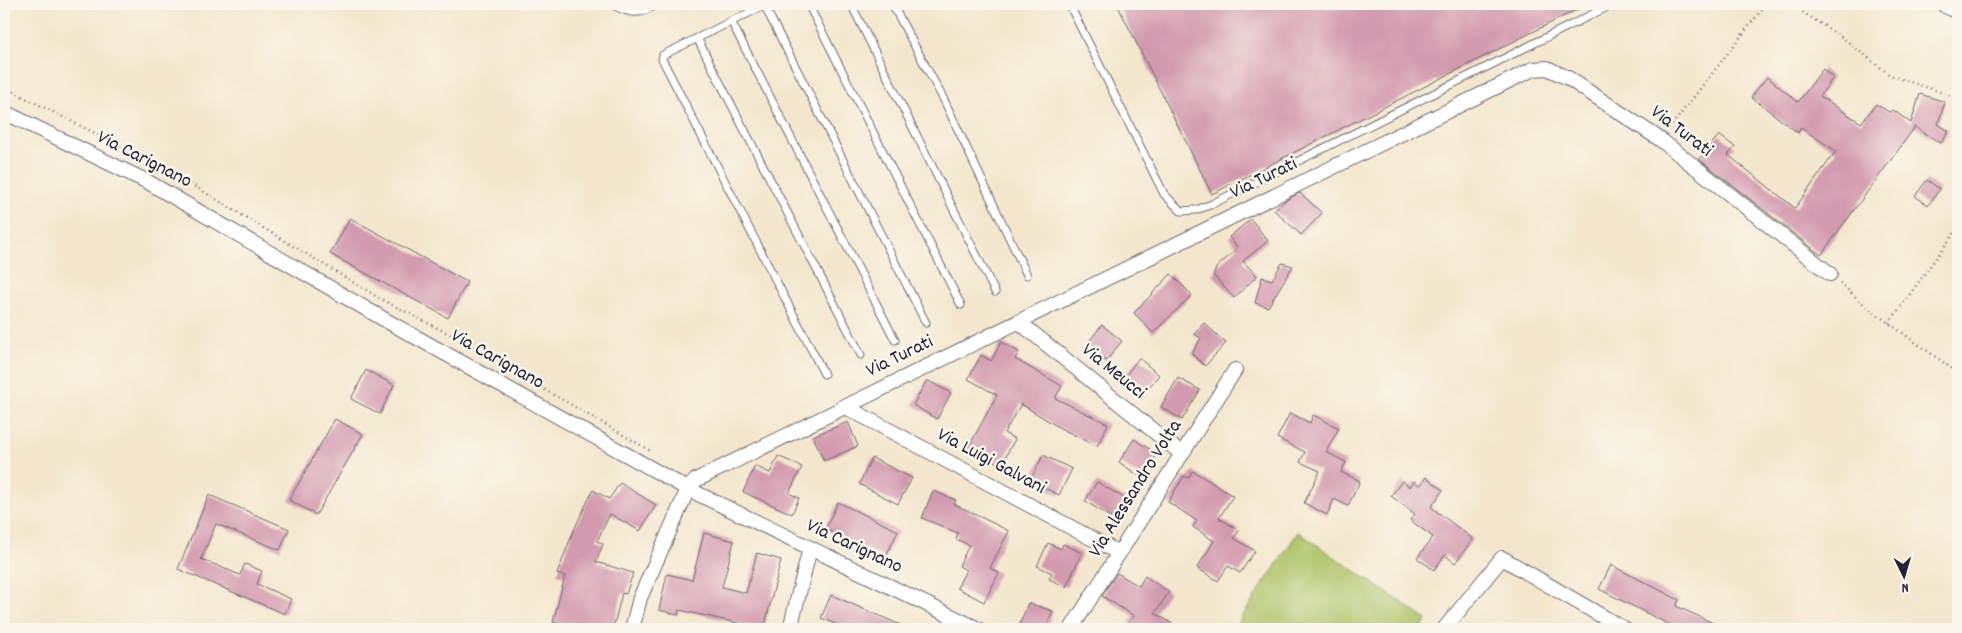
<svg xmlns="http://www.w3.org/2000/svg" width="1962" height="633" viewBox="0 0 1962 633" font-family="Dekko,sans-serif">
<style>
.green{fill:#adc367;stroke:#687251}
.building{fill:#d29aae}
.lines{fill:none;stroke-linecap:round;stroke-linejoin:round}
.service-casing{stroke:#6b676e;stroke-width:9}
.minor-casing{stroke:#6b676e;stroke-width:16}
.path{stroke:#6b676e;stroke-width:2.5;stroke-dasharray:1 4;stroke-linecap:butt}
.service{stroke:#fff;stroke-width:7}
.minor{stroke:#fff;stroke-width:14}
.labels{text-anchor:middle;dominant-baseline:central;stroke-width:5;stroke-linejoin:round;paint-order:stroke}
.street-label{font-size:20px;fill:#22223b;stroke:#fbf7ec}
</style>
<rect width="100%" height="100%" fill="#fbf7ec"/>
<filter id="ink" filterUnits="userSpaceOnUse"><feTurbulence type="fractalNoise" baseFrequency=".02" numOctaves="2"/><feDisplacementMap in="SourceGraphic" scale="10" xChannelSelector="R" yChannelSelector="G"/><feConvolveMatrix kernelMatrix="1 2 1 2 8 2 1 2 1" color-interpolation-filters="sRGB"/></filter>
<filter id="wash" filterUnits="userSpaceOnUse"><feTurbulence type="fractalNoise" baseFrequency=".0096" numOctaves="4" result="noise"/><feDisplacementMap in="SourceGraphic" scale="20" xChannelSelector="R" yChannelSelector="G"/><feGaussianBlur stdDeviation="1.12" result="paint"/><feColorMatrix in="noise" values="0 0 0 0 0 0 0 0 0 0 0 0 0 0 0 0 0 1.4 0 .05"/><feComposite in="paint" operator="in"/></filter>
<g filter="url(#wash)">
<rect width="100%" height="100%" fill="#f3e6cc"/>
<!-- green -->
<path class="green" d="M 1298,532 L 1427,620 L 1420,629 L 1234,629 Z"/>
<g id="blocks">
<!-- building -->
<path class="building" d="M 1117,4 L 1588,4 L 1212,194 Z
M 1823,69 L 1833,78 L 1820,96 L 1861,123 L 1876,104 L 1889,112 L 1893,110 L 1911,123 L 1920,94 L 1945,102 L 1938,124 L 1949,131 L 1941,143 L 1915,127 L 1821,255 L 1699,159 L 1719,135 L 1735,147 L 1728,155 L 1795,208 L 1836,151 L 1801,128 L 1798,133 L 1751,97 L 1767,77 L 1798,102 Z
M 1927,180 L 1940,189 L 1928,205 L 1915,196 Z
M 1300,193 L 1322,213 L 1301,235 L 1274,210 L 1286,200 Z
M 350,218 L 467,282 L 448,318 L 330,254 Z
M 1251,219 L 1268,241 L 1243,261 L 1257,276 L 1234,298 L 1213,275 L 1217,267 L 1238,248 L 1229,237 Z
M 1282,263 L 1293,266 L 1268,307 L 1255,303 L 1262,277 L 1272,280 Z
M 1171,274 L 1192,295 L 1153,333 L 1134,313 Z
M 1204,323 L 1226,343 L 1205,366 L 1192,354 L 1201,338 L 1194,334 Z
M 1102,325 L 1122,341 L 1106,361 L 1086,345 Z
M 1001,342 L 1019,352 L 1015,359 L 1062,386 L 1055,398 L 1108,424 L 1097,446 L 1060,428 L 1021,404 L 1004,433 L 1015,439 L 1001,465 L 968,448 L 997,395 L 968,379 L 981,355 L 991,361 Z
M 1139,358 L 1159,375 L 1144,393 L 1124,377 Z
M 366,370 L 394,385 L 380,414 L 351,399 Z
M 1178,378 L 1200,390 L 1182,420 L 1161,407 Z
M 927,380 L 951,393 L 937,419 L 913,405 Z
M 1290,413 L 1310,423 L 1313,415 L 1339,428 L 1326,452 L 1346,462 L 1341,472 L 1360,481 L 1348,506 L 1334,499 L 1327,515 L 1304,503 L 1320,471 L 1300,462 L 1305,452 L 1277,438 Z
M 335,419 L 363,434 L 316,515 L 289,500 Z
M 848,422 L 858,446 L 824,461 L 813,436 Z
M 1134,439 L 1157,454 L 1142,478 L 1119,462 Z
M 1043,455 L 1072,469 L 1059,495 L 1030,481 Z
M 778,456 L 802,467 L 789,493 L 799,498 L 792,514 L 743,492 L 755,466 L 770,473 Z
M 872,458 L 912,478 L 898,504 L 859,484 Z
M 1193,471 L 1233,496 L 1219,518 L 1239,530 L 1234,538 L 1255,551 L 1240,573 L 1228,566 L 1218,581 L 1197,568 L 1214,541 L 1193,527 L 1197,521 L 1168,502 L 1184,476 L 1188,478 Z
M 1426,477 L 1443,490 L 1431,507 L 1473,539 L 1455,563 L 1445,555 L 1434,570 L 1417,558 L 1433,537 L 1410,520 L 1415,514 L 1391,496 L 1402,481 L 1410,487 L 1414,481 L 1420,486 Z
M 1097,482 L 1129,501 L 1117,521 L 1085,501 Z
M 620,483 L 656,505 L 640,531 L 610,514 L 597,541 L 603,544 L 596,562 L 633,573 L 626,594 L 622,593 L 613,629 L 581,629 L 553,622 L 565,576 L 557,574 L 573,532 L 593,490 L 609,499 Z
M 933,491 L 956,500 L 954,504 L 1009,531 L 990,568 L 999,573 L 984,602 L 957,588 L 966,570 L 959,566 L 969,545 L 956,539 L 958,533 L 922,518 Z
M 209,495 L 289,529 L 280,550 L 216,524 L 201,559 L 240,575 L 245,564 L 262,571 L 257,584 L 291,599 L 285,614 L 178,569 Z
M 838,502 L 898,531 L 885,558 L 825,529 Z
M 704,533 L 734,541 L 722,587 L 746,593 L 757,553 L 781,560 L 764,629 L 679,610 L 678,615 L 659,610 L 667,574 L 692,580 Z
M 1048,543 L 1061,549 L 1063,544 L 1082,553 L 1066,587 L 1049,579 L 1052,573 L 1037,566 Z
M 1611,565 L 1679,600 L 1676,606 L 1726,629 L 1678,629 L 1599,589 Z
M 1117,573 L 1139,586 L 1145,576 L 1169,592 L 1155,613 L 1181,629 L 1140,629 L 1129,622 L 1134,616 L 1102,596 Z
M 831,595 L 910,629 L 847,629 L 821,618 Z
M 1028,603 L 1053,611 L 1046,629 L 1018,629 Z"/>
</g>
</g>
<g filter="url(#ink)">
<use href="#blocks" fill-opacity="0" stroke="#6b676e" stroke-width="1"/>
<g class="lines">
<!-- service casing -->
<g class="service-casing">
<path id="service" d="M 611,4 C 634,15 636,15 659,4
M 767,4 L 663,55 L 662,59 L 824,374
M 808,4 L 961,305
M 851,4 L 995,292
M 892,4 L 944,100 L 1027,275
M 1069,4 L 1164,194 L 1181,211 L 1196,210 L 1212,204 L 1613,4
M 1939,4 L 1942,8 L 1958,16
M 764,5 L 926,323
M 731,21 L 895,340
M 697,38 L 861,355"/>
</g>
<!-- minor casing -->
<g class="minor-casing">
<path id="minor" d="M 4,112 L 148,182 L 387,321 L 688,489 L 978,629
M 1019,322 L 1182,454
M 844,406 L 1119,553
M 632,629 L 640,598 L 688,489 L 696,480 L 1533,69 L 1547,68 L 1568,78 L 1661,140 L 1830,274
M 790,629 L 810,548
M 1071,629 L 1235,370
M 1444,629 L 1502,558 L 1624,629"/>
</g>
<!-- path -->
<path class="path" d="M 1790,4 L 1843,38 L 1890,75 L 1958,98
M 4,87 L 171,172 L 379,298 L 492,356 L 530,381 L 651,451
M 1669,129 L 1766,4
M 1840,283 L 1868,308 L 1958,373
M 1889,323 L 1958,228
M 991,626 L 999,629"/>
<!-- service -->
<use href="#service" class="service"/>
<!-- minor -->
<use href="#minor" class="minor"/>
</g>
</g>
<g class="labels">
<!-- street labels -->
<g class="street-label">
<text transform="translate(1681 132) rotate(37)">Via Turati</text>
<text transform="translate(144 160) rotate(27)">Via Carignano</text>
<text transform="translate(1264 179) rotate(-26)">Via Turati</text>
<text transform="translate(900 357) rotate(-26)">Via Turati</text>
<text transform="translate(497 360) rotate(29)">Via Carignano</text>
<text transform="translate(1113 372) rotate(39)">Via Meucci</text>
<text transform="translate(991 462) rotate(28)">Via Luigi Galvani</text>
<text transform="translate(1136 489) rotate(-58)">Via Alessandro Volta</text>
<text transform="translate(854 547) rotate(25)">Via Carignano</text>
</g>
</g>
<!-- margin -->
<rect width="1962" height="633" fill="none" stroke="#fbf7ec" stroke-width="20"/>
<!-- north arrow -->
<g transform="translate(1904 576) rotate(175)" stroke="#fbf7ec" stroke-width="4" paint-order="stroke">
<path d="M0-4L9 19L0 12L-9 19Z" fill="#22223b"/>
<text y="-8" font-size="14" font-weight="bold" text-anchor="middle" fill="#22223b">N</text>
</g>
</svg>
